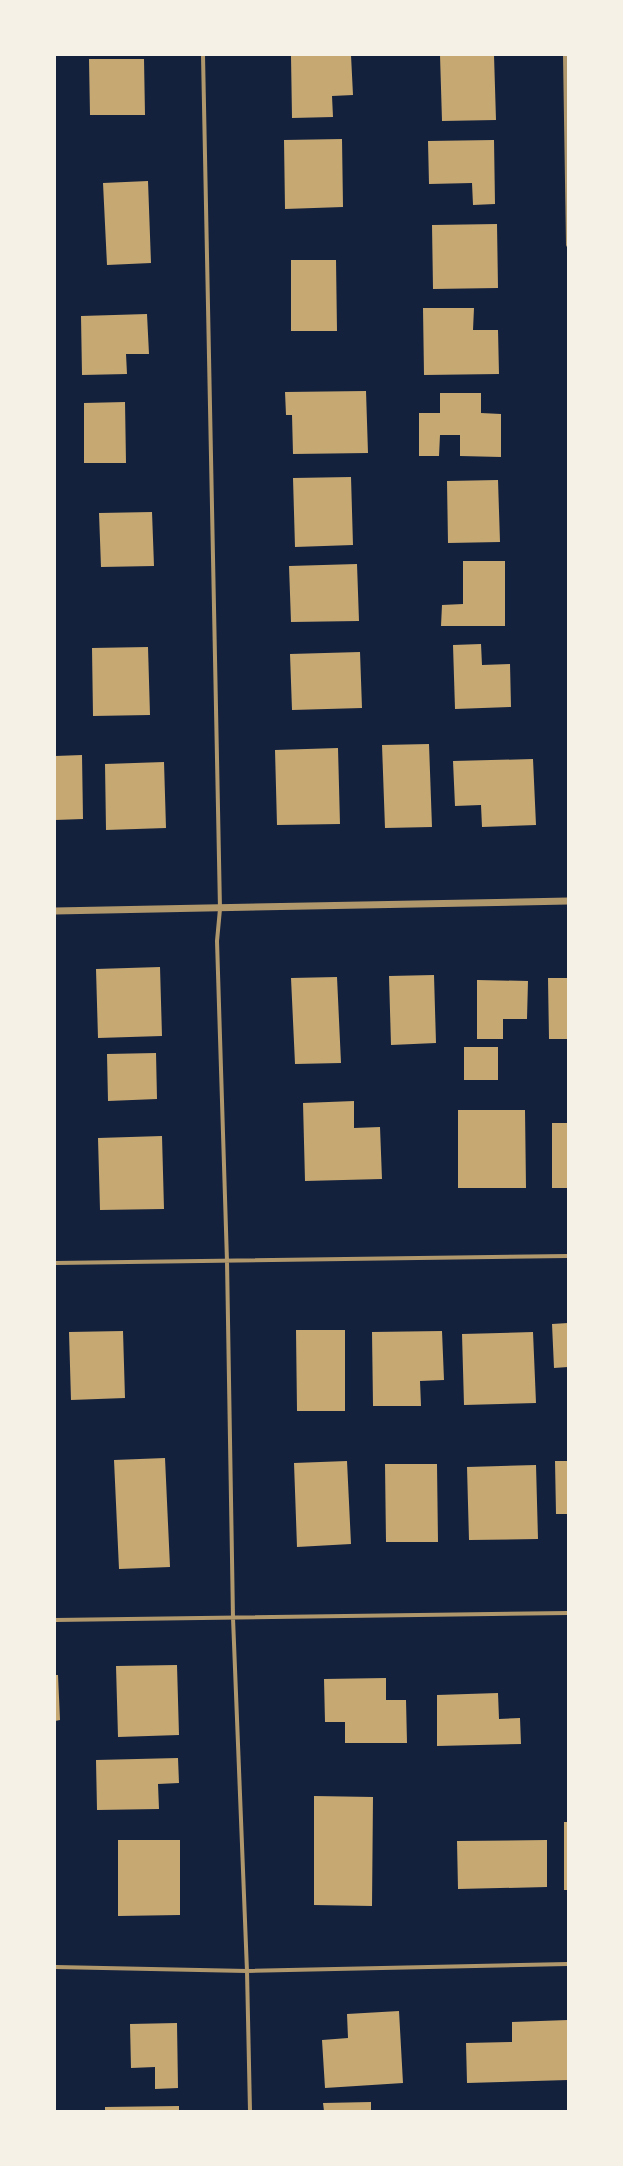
<svg xmlns="http://www.w3.org/2000/svg" width="623" height="2166" viewBox="0 0 623 2166" font-family="Literata,serif">
<style>
.building{fill:#c6a872}
.lines{fill:none;stroke-linecap:round;stroke-linejoin:round}
.minor{stroke:#b1986c;stroke-width:4}
.tertiary{stroke:#b1986c;stroke-width:7}
</style>
<rect width="100%" height="100%" fill="#14213d"/>
<!-- building -->
<path class="building" d="M 323,55 L 351,55 L 353,95 L 332,96 L 333,117 L 292,118 L 291,56 Z
M 440,55 L 494,55 L 496,120 L 442,121 Z
M 89,59 L 144,59 L 145,115 L 90,115 Z
M 342,139 L 343,207 L 285,209 L 284,140 Z
M 494,140 L 495,204 L 473,205 L 472,183 L 429,184 L 428,141 Z
M 148,181 L 151,263 L 107,265 L 103,183 Z
M 497,224 L 498,288 L 433,289 L 432,225 Z
M 291,260 L 336,260 L 337,331 L 291,331 Z
M 423,308 L 474,308 L 473,330 L 498,330 L 499,374 L 424,375 Z
M 147,314 L 149,354 L 126,354 L 127,374 L 82,375 L 81,316 Z
M 366,391 L 368,453 L 293,454 L 292,415 L 286,415 L 285,392 Z
M 440,393 L 481,393 L 481,413 L 501,414 L 501,457 L 460,456 L 460,435 L 440,435 L 439,456 L 419,456 L 419,413 L 440,413 Z
M 125,402 L 126,463 L 84,463 L 84,403 Z
M 351,477 L 353,545 L 295,547 L 293,478 Z
M 498,480 L 500,542 L 448,543 L 447,481 Z
M 152,512 L 154,566 L 101,567 L 99,513 Z
M 463,561 L 505,561 L 505,626 L 441,626 L 442,605 L 463,604 Z
M 357,564 L 359,621 L 291,622 L 289,566 Z
M 481,644 L 482,665 L 510,664 L 511,707 L 455,709 L 453,645 Z
M 148,647 L 150,715 L 93,716 L 92,648 Z
M 360,652 L 362,708 L 292,710 L 290,654 Z
M 429,744 L 432,827 L 385,828 L 382,745 Z
M 338,748 L 340,824 L 277,825 L 275,750 Z
M 82,755 L 83,819 L 55,820 L 55,756 Z
M 533,759 L 536,825 L 482,827 L 481,805 L 455,806 L 453,761 Z
M 164,762 L 166,828 L 106,830 L 105,764 Z
M 160,967 L 162,1036 L 98,1038 L 96,969 Z
M 434,975 L 436,1043 L 391,1045 L 389,976 Z
M 337,977 L 341,1063 L 295,1064 L 291,978 Z
M 548,978 L 568,978 L 568,1039 L 549,1039 Z
M 477,980 L 528,981 L 527,1019 L 503,1019 L 503,1039 L 477,1039 Z
M 464,1047 L 498,1047 L 498,1080 L 464,1080 Z
M 156,1053 L 157,1099 L 108,1101 L 107,1054 Z
M 354,1101 L 354,1128 L 380,1127 L 382,1179 L 305,1181 L 303,1103 Z
M 458,1110 L 525,1110 L 526,1188 L 458,1188 Z
M 552,1123 L 568,1123 L 568,1188 L 552,1188 Z
M 162,1136 L 164,1209 L 100,1210 L 98,1138 Z
M 568,1323 L 568,1367 L 554,1368 L 552,1324 Z
M 296,1330 L 345,1330 L 345,1411 L 297,1411 Z
M 123,1331 L 125,1398 L 71,1400 L 69,1332 Z
M 442,1331 L 444,1380 L 420,1381 L 421,1406 L 373,1406 L 372,1332 Z
M 533,1332 L 536,1403 L 464,1405 L 462,1334 Z
M 165,1458 L 170,1567 L 119,1569 L 114,1460 Z
M 347,1461 L 351,1544 L 297,1547 L 294,1463 Z
M 555,1461 L 568,1461 L 568,1514 L 556,1514 Z
M 385,1464 L 437,1464 L 438,1542 L 386,1542 Z
M 536,1465 L 538,1539 L 469,1540 L 467,1467 Z
M 177,1665 L 179,1735 L 118,1737 L 116,1666 Z
M 55,1675 L 58,1675 L 60,1720 L 55,1721 Z
M 386,1678 L 386,1700 L 406,1700 L 407,1743 L 345,1743 L 345,1722 L 325,1722 L 324,1679 Z
M 498,1693 L 499,1719 L 520,1718 L 521,1744 L 437,1746 L 437,1695 Z
M 178,1758 L 179,1783 L 158,1784 L 159,1809 L 97,1810 L 96,1760 Z
M 314,1796 L 373,1797 L 372,1906 L 314,1905 Z
M 564,1822 L 568,1822 L 568,1890 L 564,1890 Z
M 118,1840 L 180,1840 L 180,1915 L 118,1916 Z
M 547,1840 L 547,1887 L 458,1889 L 457,1841 Z
M 399,2011 L 403,2083 L 325,2088 L 322,2040 L 348,2038 L 347,2014 Z
M 568,2020 L 568,2080 L 467,2083 L 466,2043 L 512,2042 L 512,2022 Z
M 177,2023 L 178,2088 L 155,2089 L 155,2067 L 131,2068 L 130,2024 Z
M 371,2102 L 371,2111 L 324,2111 L 323,2103 Z
M 179,2106 L 179,2111 L 105,2111 L 105,2107 Z"/>
<g class="lines">
<!-- minor -->
<path class="minor" d="M 203,55 L 220,909 L 217,941 L 227,1261 L 233,1618 L 247,1971 L 250,2111
M 565,55 L 568,245
M 55,1263 L 568,1256
M 55,1620 L 568,1613
M 55,1967 L 247,1971 L 568,1964"/>
<!-- tertiary -->
<path class="tertiary" d="M 55,911 L 568,901"/>
</g>
<!-- border -->
<rect width="623" height="2166" fill="none" stroke="#f6f1e7" stroke-width="112"/>
</svg>
